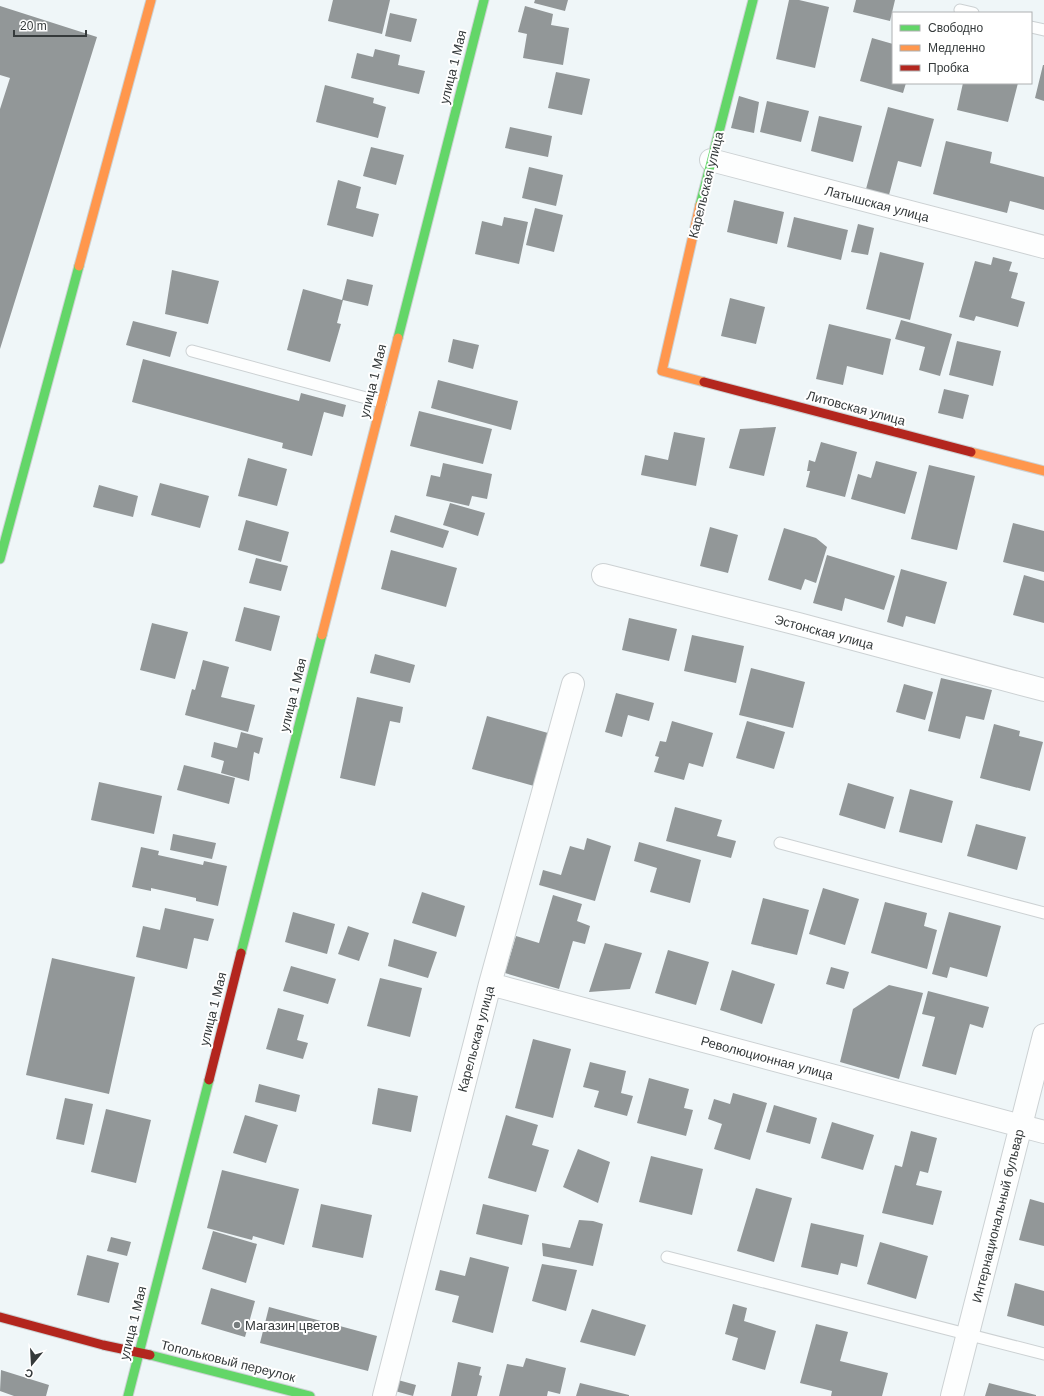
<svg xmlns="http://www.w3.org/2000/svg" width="1044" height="1396" viewBox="0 0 1044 1396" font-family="Helvetica,sans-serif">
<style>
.building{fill:#929798}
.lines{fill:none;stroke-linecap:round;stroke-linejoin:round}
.lane-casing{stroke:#ccd1d3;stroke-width:13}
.street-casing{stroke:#ccd1d3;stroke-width:24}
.fast-casing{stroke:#ccd1d3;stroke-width:11}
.slow-casing{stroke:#ccd1d3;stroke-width:11}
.jam-casing{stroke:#ccd1d3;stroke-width:11}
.lane{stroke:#fdfefe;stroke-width:11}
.street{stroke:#fdfefe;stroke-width:22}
.fast{stroke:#63d668;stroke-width:9}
.slow{stroke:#ff974d;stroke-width:9}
.jam{stroke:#b3261e;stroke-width:9}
.poi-dot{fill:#767c7d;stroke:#fff;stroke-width:1.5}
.labels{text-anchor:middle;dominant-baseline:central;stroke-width:4;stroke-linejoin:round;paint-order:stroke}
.street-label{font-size:13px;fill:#353a3b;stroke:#fff}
.poi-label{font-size:13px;fill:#353a3b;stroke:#fff;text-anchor:start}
</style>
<rect width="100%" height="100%" fill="#eff6f8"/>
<!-- building -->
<path class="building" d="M 333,0 L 390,0 L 382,34 L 328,21 Z
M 535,0 L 568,0 L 565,11 L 534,3 Z
M 789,0 L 799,0 L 829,7 L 815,68 L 776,59 Z
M 856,0 L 895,0 L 890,21 L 853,12 Z
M 0,6 L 97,37 L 0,349 L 0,109 L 10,78 L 0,75 Z
M 525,6 L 553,14 L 551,25 L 569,28 L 563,65 L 523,58 L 527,34 L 518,32 Z
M 390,13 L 417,19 L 411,42 L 385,36 Z
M 872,38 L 893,44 L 893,83 L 906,83 L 903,93 L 860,81 Z
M 375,49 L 400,55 L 398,65 L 425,71 L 419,94 L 351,78 L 357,53 L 373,57 Z
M 1043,65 L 1044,65 L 1044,101 L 1035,98 Z
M 556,72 L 590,79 L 582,115 L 548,108 Z
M 963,83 L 1018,83 L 1008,122 L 957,110 Z
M 325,85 L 374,98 L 373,103 L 386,107 L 378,138 L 316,122 Z
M 739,96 L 759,102 L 754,133 L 731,128 Z
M 767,101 L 809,111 L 801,142 L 760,132 Z
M 888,107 L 934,119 L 921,167 L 898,161 L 889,195 L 866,189 Z
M 819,116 L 862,126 L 853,162 L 811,151 Z
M 510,127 L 552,136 L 548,157 L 505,148 Z
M 946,141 L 992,152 L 990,163 L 1044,177 L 1044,210 L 1010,201 L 1007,213 L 933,194 Z
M 371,147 L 404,155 L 396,185 L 363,176 Z
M 529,167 L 563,175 L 556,206 L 522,198 Z
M 338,180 L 361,187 L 356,208 L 379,214 L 373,237 L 327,225 Z
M 734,200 L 784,212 L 777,244 L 727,232 Z
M 535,208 L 563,215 L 554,252 L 526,245 Z
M 504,217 L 528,222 L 519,264 L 475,254 L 482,221 L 502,226 Z
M 794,217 L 848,230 L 841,260 L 787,247 Z
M 858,224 L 874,228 L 868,255 L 851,252 Z
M 880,252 L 924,263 L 910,320 L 866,309 Z
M 993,257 L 1012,262 L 1009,271 L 1018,273 L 1011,298 L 1025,302 L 1018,327 L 976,316 L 974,321 L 959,317 L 975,261 L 991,265 Z
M 172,270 L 219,281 L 208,324 L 165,314 Z
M 347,279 L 373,285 L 368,306 L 343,300 L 337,323 L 341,324 L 330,362 L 287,350 L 303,289 L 342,300 Z
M 730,298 L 765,307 L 756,344 L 721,336 Z
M 901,320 L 952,334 L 940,376 L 919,370 L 925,347 L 895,339 Z
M 133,321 L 177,332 L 170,357 L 126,345 Z
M 829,324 L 891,339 L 883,375 L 847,366 L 843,385 L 816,379 Z
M 453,339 L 479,345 L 473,369 L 448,362 Z
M 957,341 L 1001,351 L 993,386 L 949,375 Z
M 143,359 L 299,401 L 301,393 L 346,405 L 343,417 L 324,412 L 312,456 L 282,448 L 283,443 L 132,402 Z
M 438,380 L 518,401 L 511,430 L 431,408 Z
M 944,389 L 969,395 L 963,419 L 938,413 Z
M 419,411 L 492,429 L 483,464 L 410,446 Z
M 776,427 L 764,476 L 729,468 L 740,429 Z
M 674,432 L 705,438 L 696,486 L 641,475 L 645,455 L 668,460 Z
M 821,442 L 857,452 L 845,497 L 806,487 L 810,471 L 807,471 L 809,460 L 815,462 Z
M 248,458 L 287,469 L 277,506 L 238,496 Z
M 876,461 L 917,472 L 905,514 L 851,499 L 858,474 L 871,478 Z
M 443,463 L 492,474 L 487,499 L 472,496 L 469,506 L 426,496 L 431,475 L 440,477 Z
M 929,465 L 975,476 L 957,550 L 911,539 Z
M 160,483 L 209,496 L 200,528 L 151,515 Z
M 99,485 L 138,496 L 133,517 L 93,507 Z
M 450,503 L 485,513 L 478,536 L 443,525 Z
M 395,515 L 449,531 L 443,548 L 390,532 Z
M 246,520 L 289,532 L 281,562 L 238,550 Z
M 1013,523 L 1044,531 L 1044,572 L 1003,562 Z
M 710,527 L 738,535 L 728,573 L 700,566 Z
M 784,528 L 816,538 L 827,547 L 816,583 L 805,579 L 801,590 L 768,580 Z
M 391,550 L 457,568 L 446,607 L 381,589 Z
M 827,555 L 895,576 L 884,610 L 845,598 L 842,611 L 813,603 Z
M 256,558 L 288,566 L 281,591 L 249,583 Z
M 901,569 L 947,582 L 935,624 L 906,616 L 903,627 L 887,622 Z
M 1024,575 L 1044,581 L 1044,623 L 1013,615 Z
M 244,607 L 280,616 L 271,651 L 235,641 Z
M 629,618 L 677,629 L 669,661 L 622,650 Z
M 152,623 L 188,632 L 175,679 L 140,670 Z
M 692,635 L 744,646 L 736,683 L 684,671 Z
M 375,654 L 415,665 L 410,683 L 370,673 Z
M 203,660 L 229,667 L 221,697 L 255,705 L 248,732 L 185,715 L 192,689 L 195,690 Z
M 751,668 L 805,682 L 793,728 L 739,715 Z
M 941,678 L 992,690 L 984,720 L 966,716 L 960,739 L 928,731 Z
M 904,684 L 933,692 L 925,720 L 896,712 Z
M 616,693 L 654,703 L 649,721 L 628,715 L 622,737 L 605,732 Z
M 357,697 L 403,707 L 400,723 L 390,721 L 375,786 L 340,778 Z
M 487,716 L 548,733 L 534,786 L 472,769 Z
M 672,721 L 713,733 L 703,767 L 689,763 L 684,780 L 654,772 L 659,757 L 655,756 L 660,741 L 666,742 Z
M 747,721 L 785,732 L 774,769 L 736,758 Z
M 994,724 L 1020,731 L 1019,736 L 1043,742 L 1030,791 L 980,778 Z
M 241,732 L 263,738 L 259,754 L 254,752 L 249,781 L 221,773 L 224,761 L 211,757 L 214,742 L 237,748 Z
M 184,765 L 235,778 L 229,804 L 177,790 Z
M 99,782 L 162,796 L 154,834 L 91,820 Z
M 848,783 L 894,797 L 885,829 L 839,815 Z
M 910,789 L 953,801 L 942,843 L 899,832 Z
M 675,807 L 722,820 L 717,836 L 736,841 L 731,858 L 666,841 Z
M 976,824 L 1026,837 L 1017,870 L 967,856 Z
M 173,834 L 216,843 L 212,859 L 170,850 Z
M 587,838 L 611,846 L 595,901 L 539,885 L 543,870 L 561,875 L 570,846 L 584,850 Z
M 639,842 L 701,860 L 690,903 L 650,892 L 657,868 L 634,861 Z
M 141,847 L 159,851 L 158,855 L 203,865 L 204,861 L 227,866 L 218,906 L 196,901 L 196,898 L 151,888 L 151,891 L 132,887 Z
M 823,888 L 859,899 L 845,945 L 809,934 Z
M 422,892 L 465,906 L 456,937 L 412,923 Z
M 553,895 L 582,904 L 577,921 L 590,926 L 585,944 L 573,941 L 559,989 L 505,973 L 516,936 L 539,943 Z
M 763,898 L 809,910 L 797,955 L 751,944 Z
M 885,902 L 927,913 L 924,926 L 937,930 L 927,969 L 871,953 Z
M 165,908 L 214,919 L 208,941 L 194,938 L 187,969 L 136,957 L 143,926 L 160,930 Z
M 293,912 L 335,924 L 327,954 L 285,942 Z
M 949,912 L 1001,926 L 987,977 L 950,967 L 947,978 L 932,974 Z
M 348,926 L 369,933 L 359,961 L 338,954 Z
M 394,939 L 437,952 L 428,978 L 388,966 Z
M 605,943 L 642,953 L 630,989 L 589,992 Z
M 668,950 L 709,962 L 696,1005 L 655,993 Z
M 52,958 L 135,977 L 109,1094 L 26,1075 Z
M 291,966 L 336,979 L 328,1004 L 283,991 Z
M 831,967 L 849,972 L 844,989 L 826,984 Z
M 732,970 L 775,984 L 762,1024 L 720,1010 Z
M 380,978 L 422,988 L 410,1037 L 367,1026 Z
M 889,985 L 923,993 L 899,1079 L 840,1062 L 853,1009 Z
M 928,991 L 989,1007 L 983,1028 L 970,1024 L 956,1075 L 922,1066 L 935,1017 L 922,1014 Z
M 278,1008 L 304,1015 L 297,1040 L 308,1043 L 303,1059 L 266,1049 Z
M 533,1039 L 571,1049 L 553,1118 L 515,1108 Z
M 590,1062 L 626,1071 L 621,1093 L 633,1096 L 627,1116 L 594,1107 L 599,1091 L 583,1087 Z
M 649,1078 L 689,1089 L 684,1108 L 693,1110 L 686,1136 L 637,1123 Z
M 259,1084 L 300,1095 L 296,1112 L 255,1102 Z
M 378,1088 L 418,1096 L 411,1132 L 372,1124 Z
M 733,1093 L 767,1103 L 750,1160 L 714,1149 L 722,1124 L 708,1119 L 714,1099 L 730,1104 Z
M 65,1098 L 93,1104 L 84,1145 L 56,1139 Z
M 774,1105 L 817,1118 L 810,1144 L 766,1132 Z
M 106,1109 L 151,1120 L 136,1183 L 91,1172 Z
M 245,1115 L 278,1125 L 266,1163 L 233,1153 Z
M 506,1115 L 538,1125 L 532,1145 L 549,1150 L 536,1192 L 488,1178 Z
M 832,1122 L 874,1135 L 863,1170 L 821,1158 Z
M 911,1131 L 937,1138 L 928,1173 L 920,1171 L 916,1185 L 942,1191 L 933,1225 L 882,1213 L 895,1165 L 902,1167 Z
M 578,1149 L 610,1162 L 598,1203 L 563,1187 Z
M 651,1156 L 703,1169 L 692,1215 L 639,1202 Z
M 222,1170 L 299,1189 L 284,1245 L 253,1236 L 252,1240 L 207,1228 Z
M 756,1188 L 792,1198 L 774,1262 L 737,1251 Z
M 1030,1199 L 1044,1203 L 1044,1246 L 1019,1240 Z
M 321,1204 L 372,1215 L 363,1258 L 312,1247 Z
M 483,1204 L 529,1215 L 522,1245 L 476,1234 Z
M 579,1220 L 593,1221 L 603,1224 L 593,1266 L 543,1256 L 542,1243 L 570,1248 Z
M 811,1223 L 864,1235 L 857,1267 L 841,1263 L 838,1275 L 801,1267 Z
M 213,1231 L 257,1244 L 246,1283 L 202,1269 Z
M 111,1237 L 131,1242 L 127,1256 L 107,1251 Z
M 880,1242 L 928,1256 L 916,1299 L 867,1284 Z
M 87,1255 L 119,1263 L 109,1303 L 77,1295 Z
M 470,1257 L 509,1267 L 493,1333 L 452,1322 L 459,1296 L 435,1290 L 440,1270 L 465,1276 Z
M 542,1264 L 577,1270 L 566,1311 L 532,1301 Z
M 1015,1283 L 1044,1291 L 1044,1326 L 1007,1316 Z
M 211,1288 L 255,1301 L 245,1337 L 201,1324 Z
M 733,1304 L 747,1308 L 744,1321 L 776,1331 L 765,1370 L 732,1360 L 738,1338 L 725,1334 Z
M 269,1307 L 377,1336 L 368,1371 L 260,1343 Z
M 592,1309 L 646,1325 L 635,1356 L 580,1342 Z
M 816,1324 L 848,1332 L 840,1361 L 888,1373 L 882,1396 L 831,1396 L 832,1391 L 800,1383 Z
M 526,1358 L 566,1368 L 560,1394 L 548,1391 L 547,1396 L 499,1396 L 507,1364 L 523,1367 Z
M 458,1362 L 481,1367 L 479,1375 L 482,1376 L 477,1396 L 451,1396 Z
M 1,1370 L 49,1385 L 46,1396 L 14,1396 L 0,1391 Z
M 398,1380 L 416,1385 L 413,1396 L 395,1391 Z
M 580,1383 L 629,1395 L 629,1396 L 576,1396 Z
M 989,1383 L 1036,1395 L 1036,1396 L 985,1396 Z"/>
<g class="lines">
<!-- lane casing -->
<g class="lane-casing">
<path id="lane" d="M 960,10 L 973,13
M 1031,27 L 1044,30
M 192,351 L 381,402
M 780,843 L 1044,913
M 667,1257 L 1044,1354"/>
</g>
<!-- street casing -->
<g class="street-casing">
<path id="street" d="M 711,160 L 1044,247
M 603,575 L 798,624 L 1044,690
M 490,984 L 1044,1132
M 384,1396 L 490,984 L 573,684
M 952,1396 L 1044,1035"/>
</g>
<!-- fast casing -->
<g class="fast-casing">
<path id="fast" d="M 700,205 L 753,0
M 398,338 L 484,0
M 0,559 L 79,266
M 241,953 L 322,635
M 150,1355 L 310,1396
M 128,1396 L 209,1080"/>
</g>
<!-- slow casing -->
<g class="slow-casing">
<path id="slow" d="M 700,205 L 662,371 L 704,382
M 79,266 L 151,0
M 971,452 L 1044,471
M 322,635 L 398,338"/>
</g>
<!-- jam casing -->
<g class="jam-casing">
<path id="jam" d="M 704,382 L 971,452
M 209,1080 L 241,953
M 0,1317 L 103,1345 L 150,1355"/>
</g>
<!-- lane -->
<use href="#lane" class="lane"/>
<!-- street -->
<use href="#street" class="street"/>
<!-- fast -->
<use href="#fast" class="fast"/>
<!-- slow -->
<use href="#slow" class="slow"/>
<!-- jam -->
<use href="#jam" class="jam"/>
</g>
<!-- markers -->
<circle class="poi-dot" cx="237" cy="1325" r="4"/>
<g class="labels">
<!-- street labels -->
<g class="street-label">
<text transform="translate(453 67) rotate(-76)">улица 1 Мая</text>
<text transform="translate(706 185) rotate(-76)">Карельская улица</text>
<text transform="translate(877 204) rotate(15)">Латышская улица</text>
<text transform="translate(373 381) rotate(-76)">улица 1 Мая</text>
<text transform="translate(856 408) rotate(15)">Литовская улица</text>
<text transform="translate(824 632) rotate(15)">Эстонская улица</text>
<text transform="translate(293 695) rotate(-76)">улица 1 Мая</text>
<text transform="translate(213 1009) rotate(-76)">улица 1 Мая</text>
<text transform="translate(476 1039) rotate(-75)">Карельская улица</text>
<text transform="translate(767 1058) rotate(15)">Революционная улица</text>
<text transform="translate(998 1216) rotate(-76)">Интернациональный бульвар</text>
<text transform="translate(133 1323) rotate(-76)">улица 1 Мая</text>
<text transform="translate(228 1361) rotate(14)">Топольковый переулок</text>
</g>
<!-- poi labels -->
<g class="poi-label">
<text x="245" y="1325">Магазин цветов</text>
</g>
</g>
<!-- legend -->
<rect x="892" y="12" width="140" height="72" fill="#ffffff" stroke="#aeb0b1"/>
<rect x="900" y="25" width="20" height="6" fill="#63d668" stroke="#aeb0b1"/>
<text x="928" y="32" font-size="12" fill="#353a3b">Свободно</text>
<rect x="900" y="45" width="20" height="6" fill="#ff974d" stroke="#aeb0b1"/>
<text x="928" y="52" font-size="12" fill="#353a3b">Медленно</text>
<rect x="900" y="65" width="20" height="6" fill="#b3261e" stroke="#aeb0b1"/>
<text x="928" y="72" font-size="12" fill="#353a3b">Пробка</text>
<!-- north arrow -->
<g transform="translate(32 1364) rotate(198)" stroke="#ffffff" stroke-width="3" paint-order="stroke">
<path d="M0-3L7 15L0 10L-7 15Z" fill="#353a3b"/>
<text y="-6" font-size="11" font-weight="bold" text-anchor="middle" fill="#353a3b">С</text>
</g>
<!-- scale -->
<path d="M14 30v6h72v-6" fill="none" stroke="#353a3b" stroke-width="2"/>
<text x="20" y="30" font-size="12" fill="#353a3b" stroke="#ffffff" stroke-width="3" paint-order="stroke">20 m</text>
</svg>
